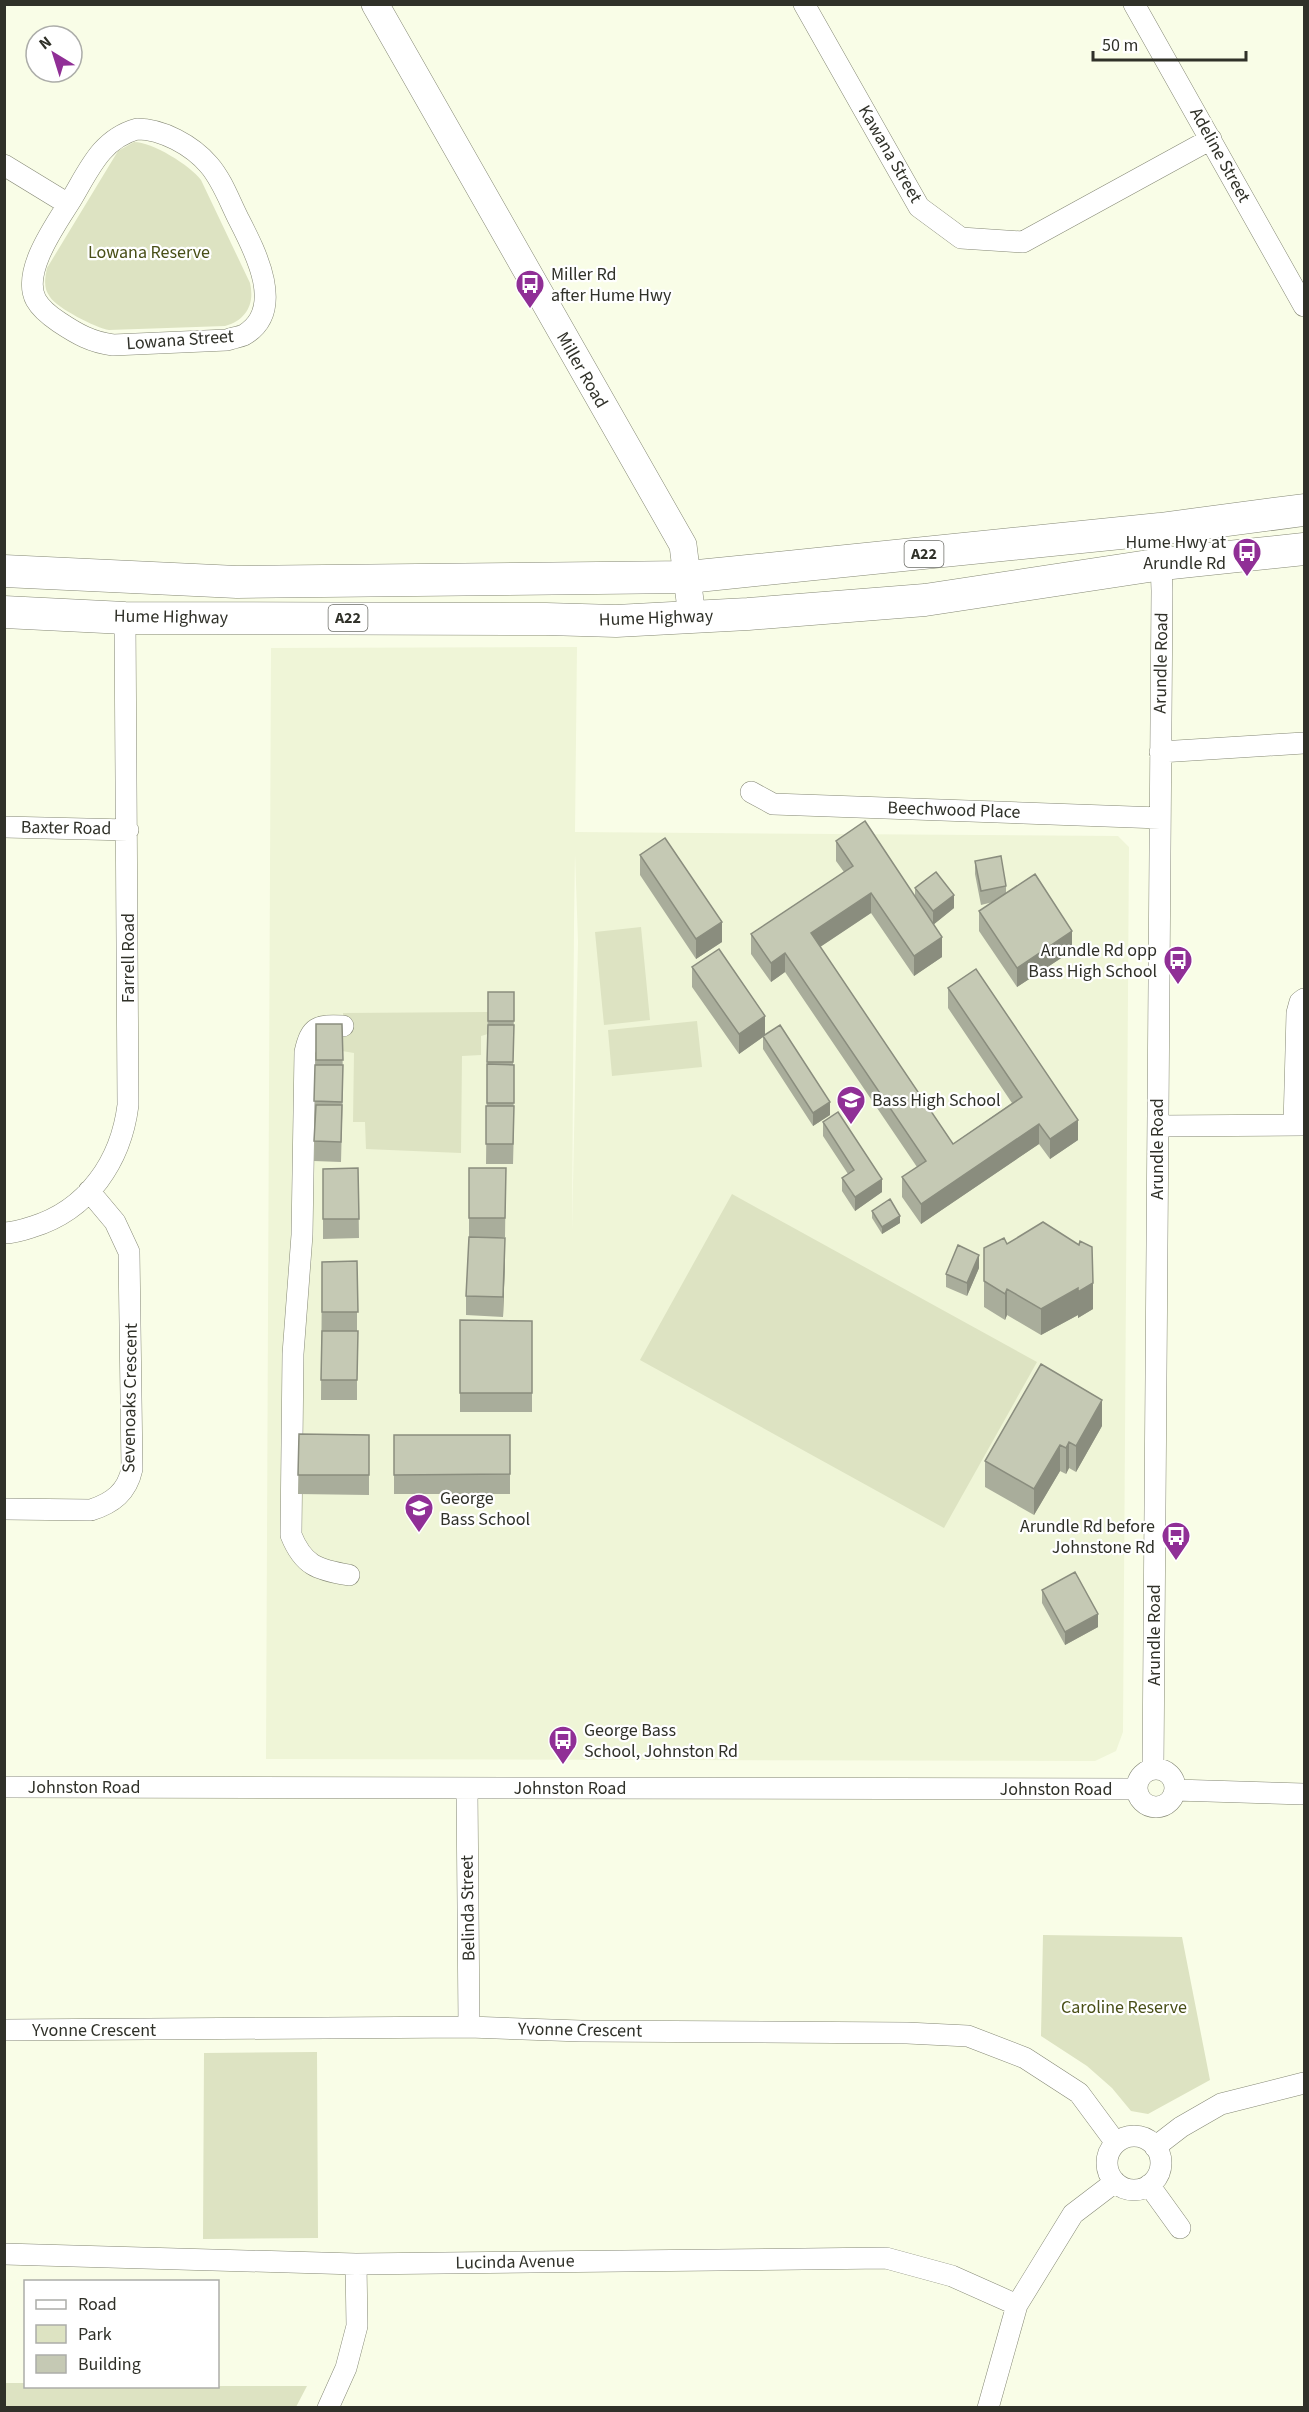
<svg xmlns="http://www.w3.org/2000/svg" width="1309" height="2412" viewBox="0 0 1309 2412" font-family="'Source Sans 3',sans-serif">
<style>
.built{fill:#eff5d7;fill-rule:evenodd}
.green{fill:#dde3c2}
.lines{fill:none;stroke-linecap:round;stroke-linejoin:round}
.minor-casing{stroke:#858875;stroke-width:22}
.major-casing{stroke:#858875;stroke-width:28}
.highway-casing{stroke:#858875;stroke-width:33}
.minor{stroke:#fff;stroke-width:21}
.major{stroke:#fff;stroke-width:27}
.highway{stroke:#fff;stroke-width:32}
.wall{fill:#a9ad9b}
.shaded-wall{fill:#8a8d7e}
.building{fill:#c5c9b4;stroke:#8a8d7e;stroke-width:1.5}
.labels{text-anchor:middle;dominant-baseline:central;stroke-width:4.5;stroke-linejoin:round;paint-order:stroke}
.shield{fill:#fff;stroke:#6e6f69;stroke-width:1.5}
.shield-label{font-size:16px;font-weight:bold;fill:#303129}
.street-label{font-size:18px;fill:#303129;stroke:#fff}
.park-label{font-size:18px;fill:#494f17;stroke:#fff}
.poi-label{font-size:18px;fill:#303129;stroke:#fff;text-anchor:start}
</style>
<rect width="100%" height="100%" fill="#f9fde7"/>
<!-- built -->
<path class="built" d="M 577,647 L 575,832 L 1118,836 L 1129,847 L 1123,1732 L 1116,1751 L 1095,1761 L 266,1759 L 271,648 ZM 575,854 L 578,942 L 572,1232 L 574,925 Z"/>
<!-- green -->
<path class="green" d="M 134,142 C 152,142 190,165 201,180 L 250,283 C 255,304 246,320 225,326 L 109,330 C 96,328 57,308 50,297 C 43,288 45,278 47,268 L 118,151 Z
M 641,927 L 650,1020 L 604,1025 L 595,932 Z
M 488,1012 L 488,1034 L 481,1036 L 481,1055 L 462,1056 L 461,1153 L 366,1149 L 365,1122 L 353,1122 L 354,1053 L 342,1051 L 343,1013 Z
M 697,1021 L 702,1067 L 612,1076 L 608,1030 Z
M 732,1194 L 1037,1362 L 944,1528 L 640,1360 Z
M 1043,1935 L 1182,1937 L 1210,2080 L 1148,2114 L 1131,2111 L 1112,2088 L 1087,2066 L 1041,2036 Z
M 317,2052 L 318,2238 L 203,2239 L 204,2053 Z
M 5,2383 L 25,2383 L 26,2386 L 307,2386 L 296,2407 L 5,2408 Z"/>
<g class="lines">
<!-- minor casing -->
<g class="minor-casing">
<path id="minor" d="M 804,4 L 919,207 L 961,238 L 1023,242 L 1211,139
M 1134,4 L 1304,306
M 137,129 C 162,129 192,145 209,165 C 222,180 229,200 238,218 C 254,249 287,310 244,335 C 239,337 232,338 227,340 L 113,345 C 91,342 77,334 59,322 C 50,316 41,309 36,300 C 21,272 56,224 71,200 C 89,170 101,139 137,129 Z
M 4,165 L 68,204
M 1160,752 L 1304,743
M 751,792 L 773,804 L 1160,818
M 4,827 L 128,830
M 343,1026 C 317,1025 311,1026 305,1052 L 302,1235 L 293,1354 L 291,1535 C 303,1565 317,1570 349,1575
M 1294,1125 L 1297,1013 L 1300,1002 L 1304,999
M 1158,1126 L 1304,1125
M 4,1233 C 14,1233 23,1230 32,1227 C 88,1210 121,1161 128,1105 L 125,618
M 4,1509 L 91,1510 C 113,1503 127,1492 132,1469 L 129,1252 L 115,1222 L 89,1191
M1137 1788a19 19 0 1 1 38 0a19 19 0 1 1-38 0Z
M 1153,1769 L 1162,591 L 1160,529
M 4,1787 L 1136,1789
M 467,1788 L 469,2027
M 1175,1790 L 1304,1794
M 4,2030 L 469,2027 L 581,2031 L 907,2033 L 968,2036 L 1025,2058 L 1079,2093 L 1116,2143
M1107 2163a27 27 0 1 1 54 0a27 27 0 1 1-54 0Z
M 1155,2147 L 1181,2127 L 1221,2104 L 1304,2083
M 1149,2185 L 1180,2228
M 4,2254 L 356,2264 L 886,2258 L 952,2276 L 1017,2305
M 328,2408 L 346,2368 L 357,2326 L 356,2264
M 988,2408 L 1017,2305 L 1073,2214 L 1115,2182"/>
</g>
<!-- major casing -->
<g class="major-casing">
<path id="major" d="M 375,4 L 683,545 L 692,617"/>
</g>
<!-- highway casing -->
<g class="highway-casing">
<path id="highway" d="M 4,571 L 237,582 L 688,577 L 1160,529 L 1304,510
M 4,612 L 125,618 L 546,619 L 616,621 L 748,614 L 925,600 L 1162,564 L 1304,549"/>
</g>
<!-- minor -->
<use href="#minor" class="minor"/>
<!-- major -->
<use href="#major" class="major"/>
<!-- highway -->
<use href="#highway" class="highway"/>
</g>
<!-- wall -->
<path class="wall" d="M 836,841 L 915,896 L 915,888 L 954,908 L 934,924 L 942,957 L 914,976 L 871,913 L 820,947 L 953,1144 L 1012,1103 L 948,1008 L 948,988 L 1078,1140 L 1050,1159 L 1039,1144 L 921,1224 L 902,1197 L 902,1177 L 917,1167 L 785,972 L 771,982 L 751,954 L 751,934 L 844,872 L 836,861 Z
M 640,855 L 722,942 L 696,959 L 640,875 Z
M 975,861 L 1006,886 L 1006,893 L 1072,951 L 1017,987 L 979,931 L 979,911 L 993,902 L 981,905 L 975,874 Z
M 692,967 L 765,1034 L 830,1115 L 813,1126 L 763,1049 L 763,1037 L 739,1054 L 692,987 Z
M 488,992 L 514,1012 L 513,1065 L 514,1126 L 513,1164 L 486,1164 Z
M 316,1024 L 342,1024 L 343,1085 L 341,1162 L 314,1161 Z
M 823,1122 L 882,1192 L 855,1211 L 842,1191 L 842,1178 L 848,1174 L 823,1136 Z
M 358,1168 L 359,1238 L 323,1239 L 323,1169 Z
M 469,1168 L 506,1168 L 505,1237 L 491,1238 L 505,1258 L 503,1317 L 466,1315 L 466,1296 L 469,1237 Z
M 872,1211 L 900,1223 L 882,1234 L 872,1218 Z
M 1007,1244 L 1093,1309 L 1078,1318 L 1078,1315 L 1041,1335 L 1007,1315 L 1005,1320 L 984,1307 L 984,1248 Z
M 357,1261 L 357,1400 L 321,1400 L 322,1262 Z
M 979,1268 L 967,1296 L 946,1287 L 946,1274 Z
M 460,1320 L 532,1321 L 532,1412 L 460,1412 Z
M 1102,1426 L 1076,1472 L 1069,1468 L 1066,1474 L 1060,1471 L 1034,1515 L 985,1487 L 985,1461 Z
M 299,1434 L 369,1435 L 369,1495 L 298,1494 Z
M 394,1435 L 510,1435 L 510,1494 L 394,1494 Z
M 1042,1590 L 1098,1627 L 1065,1645 L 1042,1603 Z"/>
<!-- shaded-wall -->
<path class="shaded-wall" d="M 871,893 L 871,913 L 811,953 L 811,933 Z
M 954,895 L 954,908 L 933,925 L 933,911 Z
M 722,922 L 722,942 L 696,959 L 696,939 Z
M 1072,931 L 1072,951 L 1017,987 L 1017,968 Z
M 942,937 L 942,957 L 914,976 L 914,956 Z
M 785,953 L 785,972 L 771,982 L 771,963 Z
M 765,1016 L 765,1036 L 763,1036 L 763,1037 L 739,1054 L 739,1034 Z
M 830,1102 L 830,1115 L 813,1126 L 813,1113 Z
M 1078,1120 L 1078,1140 L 1050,1159 L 1050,1139 Z
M 1039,1124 L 1039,1144 L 921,1224 L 921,1204 Z
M 882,1179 L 882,1192 L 855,1211 L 855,1197 Z
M 900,1216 L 900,1223 L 882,1234 L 882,1227 Z
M 505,1238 L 505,1258 L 503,1317 L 503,1297 Z
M 979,1255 L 979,1268 L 967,1296 L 967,1283 Z
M 1093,1283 L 1093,1309 L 1078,1318 L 1078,1315 L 1041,1335 L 1041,1309 L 1078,1288 Z
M 1007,1289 L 1007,1315 L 1005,1320 L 1005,1294 Z
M 1102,1400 L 1102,1426 L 1076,1472 L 1076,1446 Z
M 1069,1442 L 1069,1468 L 1066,1474 L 1066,1448 Z
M 1060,1445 L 1060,1471 L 1034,1515 L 1034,1489 Z
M 1098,1614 L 1098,1627 L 1065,1645 L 1065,1632 Z"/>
<!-- building -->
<path class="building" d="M 865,821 L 942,937 L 914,956 L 871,893 L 811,933 L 953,1144 L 1022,1097 L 948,988 L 976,969 L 1078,1120 L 1050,1139 L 1039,1124 L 921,1204 L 902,1177 L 926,1161 L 785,953 L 771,963 L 751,934 L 853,866 L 836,841 Z
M 665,838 L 722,922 L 696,939 L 640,855 Z
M 1001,856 L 1006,886 L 981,891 L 975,861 Z
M 936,872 L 954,895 L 933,911 L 915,888 Z
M 1035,874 L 1072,931 L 1017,968 L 979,911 Z
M 719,949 L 765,1016 L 739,1034 L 692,967 Z
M 488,992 L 514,992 L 514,1021 L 488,1021 Z
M 316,1024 L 342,1024 L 343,1060 L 316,1060 Z
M 488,1025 L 514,1025 L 513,1062 L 487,1062 Z
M 780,1025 L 830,1102 L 813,1113 L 763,1036 Z
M 487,1064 L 514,1065 L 514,1103 L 487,1103 Z
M 315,1065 L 343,1065 L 342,1102 L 314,1101 Z
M 316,1105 L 342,1105 L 341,1142 L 314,1141 Z
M 486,1106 L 514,1106 L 513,1144 L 486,1144 Z
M 838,1112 L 882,1179 L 855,1197 L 842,1178 L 854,1170 L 823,1122 Z
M 358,1168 L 359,1219 L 323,1219 L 323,1169 Z
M 469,1168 L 506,1168 L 505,1218 L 469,1218 Z
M 890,1199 L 900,1216 L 882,1227 L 872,1211 Z
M 1043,1222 L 1079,1245 L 1080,1241 L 1092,1247 L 1093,1283 L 1078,1292 L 1078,1288 L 1041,1309 L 1007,1289 L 1005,1294 L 984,1281 L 984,1248 L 1004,1238 L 1007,1244 Z
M 469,1237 L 505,1238 L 503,1297 L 466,1296 Z
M 958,1245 L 979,1255 L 967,1283 L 946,1274 Z
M 357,1261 L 358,1312 L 322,1312 L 322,1262 Z
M 460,1320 L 532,1321 L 532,1393 L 460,1393 Z
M 322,1331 L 358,1331 L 357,1380 L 321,1380 Z
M 1041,1364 L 1102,1400 L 1076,1446 L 1069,1442 L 1066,1448 L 1060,1445 L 1034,1489 L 985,1461 Z
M 299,1434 L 369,1435 L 369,1475 L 298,1475 Z
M 394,1435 L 510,1435 L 510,1474 L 394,1475 Z
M 1075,1572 L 1098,1614 L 1065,1632 L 1042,1590 Z"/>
<!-- icons -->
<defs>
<g id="bus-pin" transform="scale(1.5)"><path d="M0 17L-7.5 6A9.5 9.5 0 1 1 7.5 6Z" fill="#902f96" stroke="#fff"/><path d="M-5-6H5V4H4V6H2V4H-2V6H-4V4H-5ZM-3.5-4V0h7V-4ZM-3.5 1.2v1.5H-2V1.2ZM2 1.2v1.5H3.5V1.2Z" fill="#fff"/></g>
<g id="school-pin" transform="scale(1.5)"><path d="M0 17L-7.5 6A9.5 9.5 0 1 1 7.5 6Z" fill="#902f96" stroke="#fff"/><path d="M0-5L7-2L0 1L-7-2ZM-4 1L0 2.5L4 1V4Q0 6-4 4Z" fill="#fff"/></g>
</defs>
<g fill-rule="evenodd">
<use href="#bus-pin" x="530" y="284"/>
<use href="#bus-pin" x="1247" y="552"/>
<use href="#bus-pin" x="1178" y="960"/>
<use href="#school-pin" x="851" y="1100"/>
<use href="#school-pin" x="419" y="1508"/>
<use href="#bus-pin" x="1176" y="1536"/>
<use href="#bus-pin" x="563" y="1740"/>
</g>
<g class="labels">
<!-- shield labels -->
<g class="shield">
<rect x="904.5" y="541" width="39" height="26" rx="4.5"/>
<rect x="328.5" y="605" width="39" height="26" rx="4.5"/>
</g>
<g class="shield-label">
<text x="924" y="554">A22</text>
<text x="348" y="618">A22</text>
</g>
<!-- street labels -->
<g class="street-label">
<text transform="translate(890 154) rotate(60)">Kawana Street</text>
<text transform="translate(1220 155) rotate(61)">Adeline Street</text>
<text transform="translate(180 340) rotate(-4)">Lowana Street</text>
<text transform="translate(582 370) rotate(60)">Miller Road</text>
<text transform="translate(171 617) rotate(1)">Hume Highway</text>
<text transform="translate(656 618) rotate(-2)">Hume Highway</text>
<text transform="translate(1161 663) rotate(-89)">Arundle Road</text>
<text transform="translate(954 810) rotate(2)">Beechwood Place</text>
<text transform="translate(66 828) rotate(1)">Baxter Road</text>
<text transform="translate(128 958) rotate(-90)">Farrell Road</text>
<text transform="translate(1157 1149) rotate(-90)">Arundle Road</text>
<text transform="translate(130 1398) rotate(-89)">Sevenoaks Crescent</text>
<text transform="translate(1154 1635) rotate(-90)">Arundle Road</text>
<text x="84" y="1787">Johnston Road</text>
<text x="570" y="1788">Johnston Road</text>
<text x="1056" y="1789">Johnston Road</text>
<text transform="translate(468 1908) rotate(-91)">Belinda Street</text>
<text x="94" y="2030">Yvonne Crescent</text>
<text transform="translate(580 2030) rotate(1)">Yvonne Crescent</text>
<text transform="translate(515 2262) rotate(-1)">Lucinda Avenue</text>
</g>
<!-- park labels -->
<g class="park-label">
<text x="149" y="252">Lowana Reserve</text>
<text x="1124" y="2007">Caroline Reserve</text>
</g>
<!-- poi labels -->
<g class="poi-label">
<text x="551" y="274">Miller Rd<tspan x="551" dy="21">after Hume Hwy</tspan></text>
<text x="1226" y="542" text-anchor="end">Hume Hwy at<tspan x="1226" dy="21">Arundle Rd</tspan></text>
<text x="1157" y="950" text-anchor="end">Arundle Rd opp<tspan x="1157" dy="21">Bass High School</tspan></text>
<text x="872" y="1100">Bass High School</text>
<text x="440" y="1498">George<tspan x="440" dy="21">Bass School</tspan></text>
<text x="1155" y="1526" text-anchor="end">Arundle Rd before<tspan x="1155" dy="21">Johnstone Rd</tspan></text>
<text x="584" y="1730">George Bass<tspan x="584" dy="21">School, Johnston Rd</tspan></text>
</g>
</g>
<!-- border -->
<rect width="1309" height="2412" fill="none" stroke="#303129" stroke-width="12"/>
<!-- legend -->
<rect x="24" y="2280" width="195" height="108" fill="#ffffff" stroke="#acada9" stroke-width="1.5"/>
<rect x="36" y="2300" width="30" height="9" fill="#ffffff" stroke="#acada9" stroke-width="1.5"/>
<text x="78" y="2310" font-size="18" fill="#303129">Road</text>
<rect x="36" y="2325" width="30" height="18" fill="#dde3c2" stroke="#acada9" stroke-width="1.5"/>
<text x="78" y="2340" font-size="18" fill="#303129">Park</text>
<rect x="36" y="2355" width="30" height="18" fill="#c5c9b4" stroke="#acada9" stroke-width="1.5"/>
<text x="78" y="2370" font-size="18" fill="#303129">Building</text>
<!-- north arrow -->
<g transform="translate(54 54) rotate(322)"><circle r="28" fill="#ffffff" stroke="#acada9" stroke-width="1.5"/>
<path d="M0-4.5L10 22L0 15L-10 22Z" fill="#902f96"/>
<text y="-9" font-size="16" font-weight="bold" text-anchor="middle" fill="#303129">N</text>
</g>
<!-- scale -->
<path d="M1093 51v9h153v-9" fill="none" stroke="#303129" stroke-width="3"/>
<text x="1102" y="51" font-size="18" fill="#303129" stroke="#ffffff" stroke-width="4.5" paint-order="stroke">50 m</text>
</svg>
